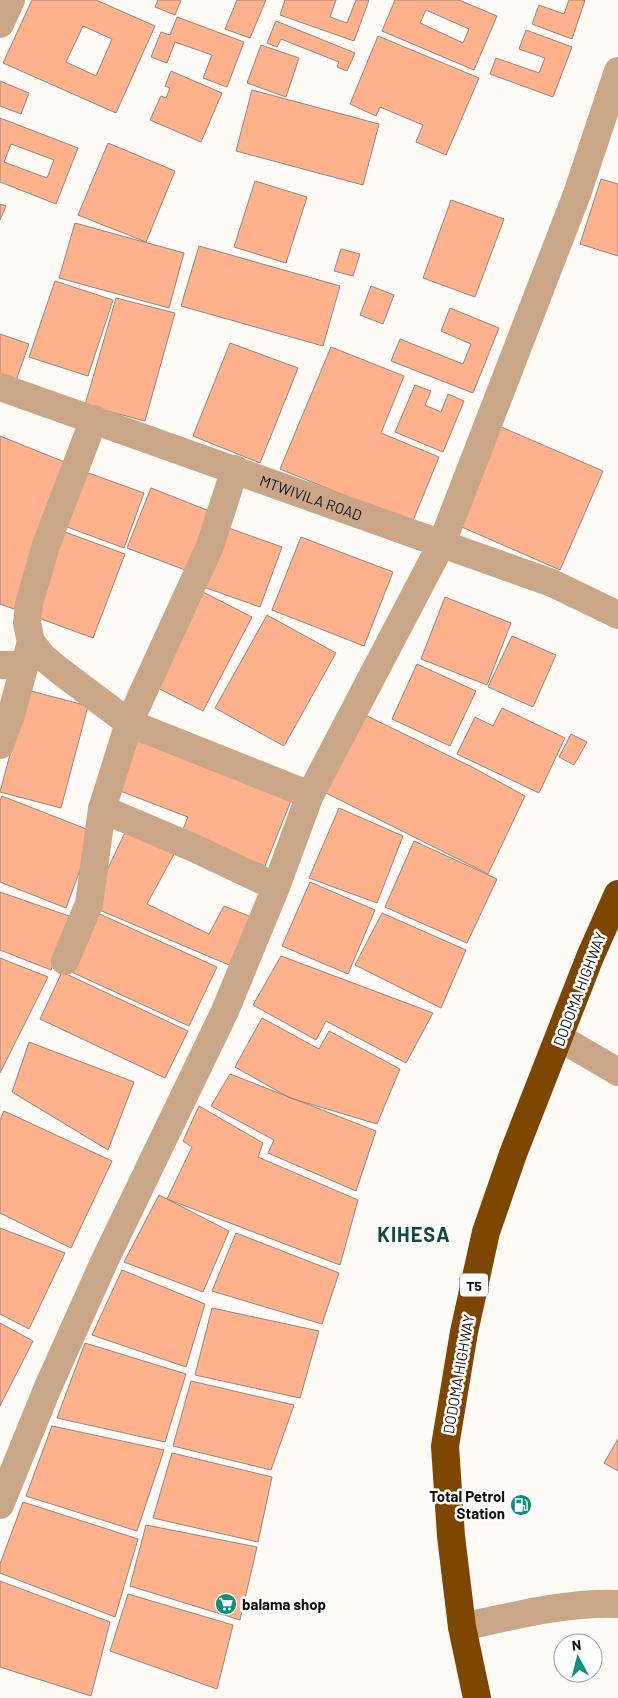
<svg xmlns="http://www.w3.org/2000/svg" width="618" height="1698" viewBox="0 0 618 1698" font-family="Barlow,sans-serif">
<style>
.building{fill:#ffb18c;stroke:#8e8784;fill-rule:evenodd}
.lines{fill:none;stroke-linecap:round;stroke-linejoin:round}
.street{stroke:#c9a688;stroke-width:28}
.highway{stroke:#7e4701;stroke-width:28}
.labels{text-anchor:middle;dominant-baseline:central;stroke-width:5;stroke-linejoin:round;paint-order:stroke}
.shield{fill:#fff;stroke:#585655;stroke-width:1}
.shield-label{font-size:14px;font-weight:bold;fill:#100e0c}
.street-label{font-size:15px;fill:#100e0c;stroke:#fff}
.poi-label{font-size:15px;font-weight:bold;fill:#100e0c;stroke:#fff;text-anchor:end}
.district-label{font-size:20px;font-weight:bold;letter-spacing:1px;fill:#124a3f;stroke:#fff}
</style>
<rect width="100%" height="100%" fill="#fefaf6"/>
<!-- building -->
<path class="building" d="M 32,0 L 96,0 L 155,26 L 116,113 L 3,63 ZM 83,26 L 112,39 L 96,76 L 66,62 Z
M 158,0 L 181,0 L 175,15 L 155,7 Z
M 237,0 L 266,0 L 250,38 L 225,29 Z
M 285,0 L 336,0 L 330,17 L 347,23 L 356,0 L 369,0 L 354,41 L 280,15 Z
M 395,0 L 459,0 L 497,16 L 474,70 L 382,31 ZM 426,10 L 469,29 L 463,43 L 420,23 Z
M 569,0 L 585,0 L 572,39 L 532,24 L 539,5 L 564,14 Z
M 177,17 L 244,42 L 227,87 L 203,78 L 212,55 L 175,42 L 167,63 L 151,57 L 161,32 L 170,35 Z
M 276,21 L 355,53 L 347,71 L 337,67 L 339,62 L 281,39 L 277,47 L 267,43 Z
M 526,30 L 572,47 L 553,97 L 490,74 L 496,58 L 539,73 L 545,58 L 519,49 Z
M 378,36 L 479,78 L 446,155 L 416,142 L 423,125 L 380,107 L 376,116 L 350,104 Z
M 261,45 L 299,58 L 286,97 L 247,83 Z
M 171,71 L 222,93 L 201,142 L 150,120 L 161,96 L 166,98 L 170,88 L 165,86 Z
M 0,81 L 29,93 L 21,114 L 0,106 Z
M 252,90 L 379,124 L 363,185 L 236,151 Z
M 0,118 L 78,148 L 56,204 L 0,182 ZM 11,144 L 54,160 L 47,178 L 4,162 Z
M 108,143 L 175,171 L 146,242 L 78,215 Z
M 601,179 L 618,184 L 618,256 L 580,244 Z
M 255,181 L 307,197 L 286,263 L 234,247 Z
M 451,200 L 504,219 L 475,297 L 423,278 Z
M 0,204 L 6,206 L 0,220 Z
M 75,223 L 184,253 L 169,308 L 59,278 Z
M 199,246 L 340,286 L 323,346 L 181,306 Z
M 341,249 L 360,254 L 353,276 L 334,271 Z
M 55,281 L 113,300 L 88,376 L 29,357 Z
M 371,286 L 394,295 L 383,324 L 360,315 Z
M 116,298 L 175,313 L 145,421 L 85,405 Z
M 450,308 L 499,328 L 473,393 L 391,361 L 400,339 L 463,364 L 471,344 L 441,331 Z
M 0,334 L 29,344 L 15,383 L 0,377 Z
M 230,343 L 298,368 L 260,463 L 193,436 Z
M 331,347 L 404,376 L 381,433 L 439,457 L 412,523 L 280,469 Z
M 415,385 L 431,391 L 425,405 L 441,412 L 448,394 L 464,401 L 443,452 L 395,432 Z
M 499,426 L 603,471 L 560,570 L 455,524 Z
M 0,436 L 72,465 L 14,609 L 0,604 Z
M 80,470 L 144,493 L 124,548 L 59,524 Z
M 151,488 L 217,514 L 193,573 L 127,548 Z
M 220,525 L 282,547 L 260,607 L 198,585 Z
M 65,532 L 125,554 L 93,638 L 33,616 Z
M 301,537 L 393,572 L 364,646 L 272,610 Z
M 195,588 L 252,617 L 203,711 L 146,682 Z
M 445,597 L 511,623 L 487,685 L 421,659 Z
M 267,615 L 336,653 L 284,746 L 215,708 Z
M 512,636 L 556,655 L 533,707 L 488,687 Z
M 417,664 L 476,691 L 450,746 L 392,719 Z
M 27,690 L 88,706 L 61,808 L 0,792 Z
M 502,708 L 565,738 L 539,793 L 457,754 L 475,717 L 493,726 Z
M 361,713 L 474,768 L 525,796 L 488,874 L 324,792 Z
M 137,732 L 294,793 L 265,866 L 181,834 L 188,817 L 115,789 Z
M 571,734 L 587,742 L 574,765 L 559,757 Z
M 2,796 L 94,832 L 66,908 L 0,882 L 0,800 Z
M 339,808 L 403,836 L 377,903 L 309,878 Z
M 129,824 L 179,845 L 147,904 L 209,934 L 224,906 L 254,918 L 229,965 L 90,906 Z
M 414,841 L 497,879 L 467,943 L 385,907 Z
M 310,882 L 375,910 L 348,974 L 282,946 Z
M 0,892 L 69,916 L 51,970 L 0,950 Z
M 93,911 L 217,967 L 189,1026 L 65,969 Z
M 382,913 L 466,950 L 441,1008 L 355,965 Z
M 281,956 L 433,1013 L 406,1063 L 326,1021 L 316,1040 L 253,1005 Z
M 0,958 L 48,977 L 0,1073 Z
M 62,972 L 188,1031 L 165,1078 L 40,1019 Z
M 262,1018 L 319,1049 L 329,1031 L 400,1069 L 377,1124 L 290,1098 L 235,1067 Z
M 29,1042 L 134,1082 L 108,1150 L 12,1092 Z
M 230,1074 L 376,1131 L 356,1191 L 268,1153 L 274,1140 L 211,1106 Z
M 199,1106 L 263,1143 L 258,1157 L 358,1200 L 340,1265 L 167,1199 L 192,1147 L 183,1141 Z
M 4,1111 L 112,1161 L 71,1248 L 0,1213 L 0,1120 Z
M 159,1195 L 229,1231 L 203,1292 L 124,1262 Z
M 0,1228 L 65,1253 L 29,1329 L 0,1314 Z
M 236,1233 L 339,1273 L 322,1324 L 212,1291 Z
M 122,1270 L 205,1304 L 186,1367 L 92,1335 Z
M 212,1308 L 319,1331 L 300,1398 L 195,1375 Z
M 0,1323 L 33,1341 L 0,1406 Z
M 85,1343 L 186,1374 L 165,1442 L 57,1418 Z
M 191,1381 L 294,1405 L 271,1470 L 173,1446 Z
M 52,1426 L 164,1450 L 137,1531 L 26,1496 Z
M 618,1439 L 618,1471 L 604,1463 Z
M 172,1453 L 272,1477 L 258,1542 L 153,1518 Z
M 23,1502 L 138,1539 L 115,1617 L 0,1573 L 0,1564 Z
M 146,1525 L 257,1547 L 240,1620 L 130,1586 Z
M 0,1581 L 110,1622 L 91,1696 L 0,1667 Z
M 128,1594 L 233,1625 L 217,1689 L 110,1651 Z"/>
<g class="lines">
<!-- street -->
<g class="street">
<path d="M 0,24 L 11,0"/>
<path id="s1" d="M 0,387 L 552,583 L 618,615"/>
<path d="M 94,419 L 46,545 L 29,604 L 27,623 L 31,642 L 43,657 L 60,671 L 129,723 L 310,795"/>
<path d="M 0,665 L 25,665"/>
<path d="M 0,745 L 11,715 L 31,642"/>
<path d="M 102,809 L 194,848 L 276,887"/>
<path d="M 65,961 L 89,904 L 102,809 L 129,723 L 210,546 L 235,469"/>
<path d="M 560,1038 L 618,1072"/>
<path d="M 0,1505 L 48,1387 L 104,1262 L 225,1011 L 276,887 L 310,795 L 442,543 L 577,194 L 618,71"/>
<path d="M 462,1627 C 513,1616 566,1602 618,1604"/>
</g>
<!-- highway -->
<path class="highway" d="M 477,1698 L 462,1627 L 451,1536 L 445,1446 L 464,1332 L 486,1232 L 513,1154 L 590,957 L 618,894"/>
</g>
<!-- icons -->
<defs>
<g id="fuel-disc" transform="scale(1.125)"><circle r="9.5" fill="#08927c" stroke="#fff"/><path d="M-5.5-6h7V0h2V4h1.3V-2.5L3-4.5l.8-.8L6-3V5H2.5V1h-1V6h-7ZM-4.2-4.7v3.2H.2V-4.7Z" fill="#fff"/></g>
<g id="supermarket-disc" transform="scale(1.125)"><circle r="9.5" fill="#08927c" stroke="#fff"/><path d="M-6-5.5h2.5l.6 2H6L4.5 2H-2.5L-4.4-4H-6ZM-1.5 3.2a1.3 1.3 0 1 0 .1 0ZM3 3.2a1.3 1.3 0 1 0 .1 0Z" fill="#fff"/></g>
</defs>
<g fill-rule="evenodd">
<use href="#fuel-disc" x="521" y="1505"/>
<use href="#supermarket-disc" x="226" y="1604"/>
</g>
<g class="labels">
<!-- shield labels -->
<rect class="shield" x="460" y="1273.5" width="28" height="23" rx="4"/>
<g class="shield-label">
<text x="474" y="1285">T5</text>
</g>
<!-- street labels -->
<g class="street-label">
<text stroke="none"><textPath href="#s1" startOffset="330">MTWIVILA ROAD</textPath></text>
<text transform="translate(579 989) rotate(-69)">DODOMA HIGHWAY</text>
<text transform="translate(458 1374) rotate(-80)">DODOMA HIGHWAY</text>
</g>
<!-- poi labels -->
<g class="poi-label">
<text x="505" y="1496">Total Petrol<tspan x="505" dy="17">Station</tspan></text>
<text x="242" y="1604" text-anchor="start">balama shop</text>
</g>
<!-- district labels -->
<g class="district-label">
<text x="414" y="1234">KIHESA</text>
</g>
</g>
<!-- north arrow -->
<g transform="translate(578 1658) rotate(353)"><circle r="24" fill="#ffffff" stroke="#9f9f9e"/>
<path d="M0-4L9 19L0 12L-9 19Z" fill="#08927c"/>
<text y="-8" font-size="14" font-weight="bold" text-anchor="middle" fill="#100e0c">N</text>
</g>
</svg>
